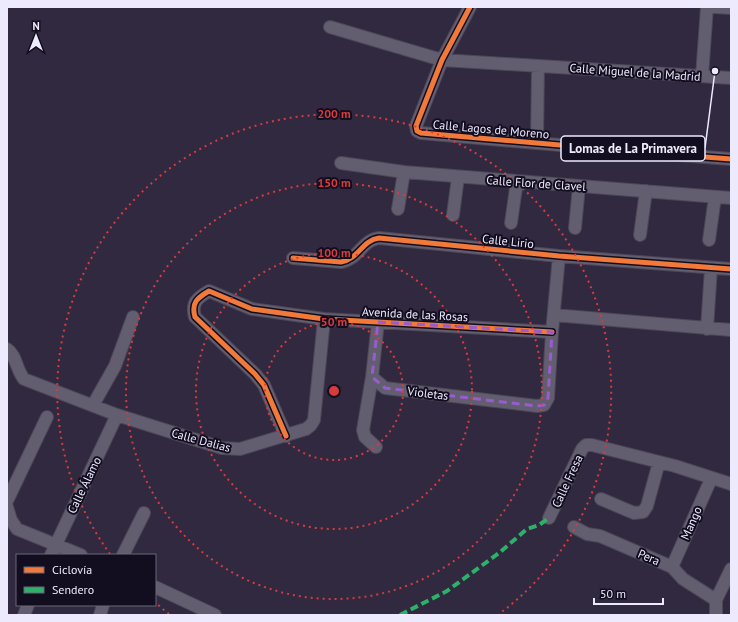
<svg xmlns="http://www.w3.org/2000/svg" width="738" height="622" viewBox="0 0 738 622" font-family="'PT Sans',sans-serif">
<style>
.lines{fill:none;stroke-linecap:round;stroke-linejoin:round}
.minor-casing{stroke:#4c4658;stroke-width:14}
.minor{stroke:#625e6f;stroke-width:12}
.quiet{stroke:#2db169;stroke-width:4;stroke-dasharray:8 4;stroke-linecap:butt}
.cycleway-casing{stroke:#130e1f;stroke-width:8}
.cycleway{stroke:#f17a3a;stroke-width:5}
.marked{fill:none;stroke:#985ccf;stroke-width:3;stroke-dasharray:8 5;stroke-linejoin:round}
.ring{fill:none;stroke:#d83b3d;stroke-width:2;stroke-dasharray:2 4}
.labels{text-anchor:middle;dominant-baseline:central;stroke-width:4;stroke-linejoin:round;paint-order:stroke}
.street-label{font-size:12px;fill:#eeeafe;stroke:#130e1f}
.centre{fill:#d83b3d;stroke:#130e1f;stroke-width:2}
.ring-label{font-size:12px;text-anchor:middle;font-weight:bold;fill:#d83b3d;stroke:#130e1f;stroke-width:4;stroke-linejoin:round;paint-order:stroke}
.leader{fill:none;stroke:#eeeafe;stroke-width:1.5}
.callout-dot{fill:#eeeafe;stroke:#130e1f;stroke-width:1.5}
.callout{fill:#130e1f;stroke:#eeeafe;stroke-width:1.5}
.callout-label{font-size:13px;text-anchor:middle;font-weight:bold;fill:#eeeafe}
</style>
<rect width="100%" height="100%" fill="#30293f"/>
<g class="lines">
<!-- minor casing -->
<g class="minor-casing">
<path id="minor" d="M 470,7 L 442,60 L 416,126 L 417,131 L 421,133 L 652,153 L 731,159
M 715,7 L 731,8
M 330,27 L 442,60 L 731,78
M 702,76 L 707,7
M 537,143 L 538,66
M 341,163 L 404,172 L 731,198
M 398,209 L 404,172
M 453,215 L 458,177
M 511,223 L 517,181
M 575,228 L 579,186
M 640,235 L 646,191
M 709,240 L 715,197
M 293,258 L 341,262 C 359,259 362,240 379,238 L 559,256 L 731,269
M 554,315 L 731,330
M 707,329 L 711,268
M 7,349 C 17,356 16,370 24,379 L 117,415 L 222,448 L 240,449 L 306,429 L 311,425 L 314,420 L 324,319
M 372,377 L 385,388 L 537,406 L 544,405 L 548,398 L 552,332 L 559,256
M 93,405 L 115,366 L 133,317
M 286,436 L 264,385 L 255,374 L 195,317 C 191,303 197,298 209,291 L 252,309 L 324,319 L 552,332
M 376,447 L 365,437 L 363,430 L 372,377 L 378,322
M 601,499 L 634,513 L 643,512 L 647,506 L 659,462
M 7,501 L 47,417
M 7,507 L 11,520 L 17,529 L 81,555
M 549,518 L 582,449 L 586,445 L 592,445 L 675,466 L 731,484
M 574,527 L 587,534 L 600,536 L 672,567 L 683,579 L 716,600
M 51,555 L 117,415
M 123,555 L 144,513
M 672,567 L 711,479
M 155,587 L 215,615
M 716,614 L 716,600 L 731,569
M 24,615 L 28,605
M 100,615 L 103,605"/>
</g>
<!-- minor -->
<use href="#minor" class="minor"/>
<!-- quiet -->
<path class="quiet" d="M 400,615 L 447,591 L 499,553 L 527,529 L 539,525 L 549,518"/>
<!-- cycleway casing -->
<g class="cycleway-casing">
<path id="cycleway" d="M 470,7 L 442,60 L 416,126 L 417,131 L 421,133 L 652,153 L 731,159
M 293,258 L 341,262 C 359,259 362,240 379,238 L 559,256 L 731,269
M 286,436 L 264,385 L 255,374 L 195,317 C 191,303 197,298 209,291 L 252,309 L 324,319 L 552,332"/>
</g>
<!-- cycleway -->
<use href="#cycleway" class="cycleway"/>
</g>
<!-- marked area -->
<path class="marked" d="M 378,322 L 552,332 L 548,398 L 544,405 L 537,406 L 385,388 L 372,377 Z"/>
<!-- distance rings -->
<g class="ring">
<circle cx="334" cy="391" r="69"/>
<circle cx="334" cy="391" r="138"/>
<circle cx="334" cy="391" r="208"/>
<path d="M169 614A277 277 0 0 1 156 603M110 554A277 277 0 1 1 499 614"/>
</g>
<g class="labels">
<!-- street labels -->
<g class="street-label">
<text transform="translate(635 72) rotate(4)">Calle Miguel de la Madrid</text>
<text transform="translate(491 129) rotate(5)">Calle Lagos de Moreno</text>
<text transform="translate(536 183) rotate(4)">Calle Flor de Clavel</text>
<text transform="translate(508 241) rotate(6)">Calle Lirio</text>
<text transform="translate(415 314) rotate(3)">Avenida de las Rosas</text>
<text transform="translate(428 393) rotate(7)">Violetas</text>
<text transform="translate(201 440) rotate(15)">Calle Dalias</text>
<text transform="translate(567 481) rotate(-65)">Calle Fresa</text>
<text transform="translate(84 485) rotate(-64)">Calle Álamo</text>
<text transform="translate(691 523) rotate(-66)">Mango</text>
<text transform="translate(649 557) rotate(23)">Pera</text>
</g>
</g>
<circle cx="334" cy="391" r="6" class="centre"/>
<g class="ring-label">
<text x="334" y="118">200 m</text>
<text x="334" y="187">150 m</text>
<text x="334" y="257">100 m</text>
<text x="334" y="326">50 m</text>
</g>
<!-- callouts -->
<path class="leader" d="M715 71L705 148"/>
<circle class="callout-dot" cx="715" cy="71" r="4"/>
<rect class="callout" x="561" y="136" width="144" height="25" rx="4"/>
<g class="callout-label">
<text x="633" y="153">Lomas de La Primavera</text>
</g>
<!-- border -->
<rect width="738" height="622" fill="none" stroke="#eeeafe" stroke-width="16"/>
<!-- legend -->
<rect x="16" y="554" width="140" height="52" fill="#130e1f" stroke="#6b6678"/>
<rect x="24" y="567" width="20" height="6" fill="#f17a3a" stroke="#6b6678"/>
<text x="52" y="574" font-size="12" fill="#eeeafe">Ciclovía</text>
<rect x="24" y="587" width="20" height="6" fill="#2db169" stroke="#6b6678"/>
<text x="52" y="594" font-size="12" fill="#eeeafe">Sendero</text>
<!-- north arrow -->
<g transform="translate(36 36)" stroke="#130e1f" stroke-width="3" paint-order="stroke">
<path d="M0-3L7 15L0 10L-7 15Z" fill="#eeeafe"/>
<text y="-6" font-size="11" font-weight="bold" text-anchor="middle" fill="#eeeafe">N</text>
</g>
<!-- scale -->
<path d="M594 598v6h69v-6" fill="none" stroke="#eeeafe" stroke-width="2"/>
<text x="600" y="598" font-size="12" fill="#eeeafe" stroke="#130e1f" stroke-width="3" paint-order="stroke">50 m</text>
</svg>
